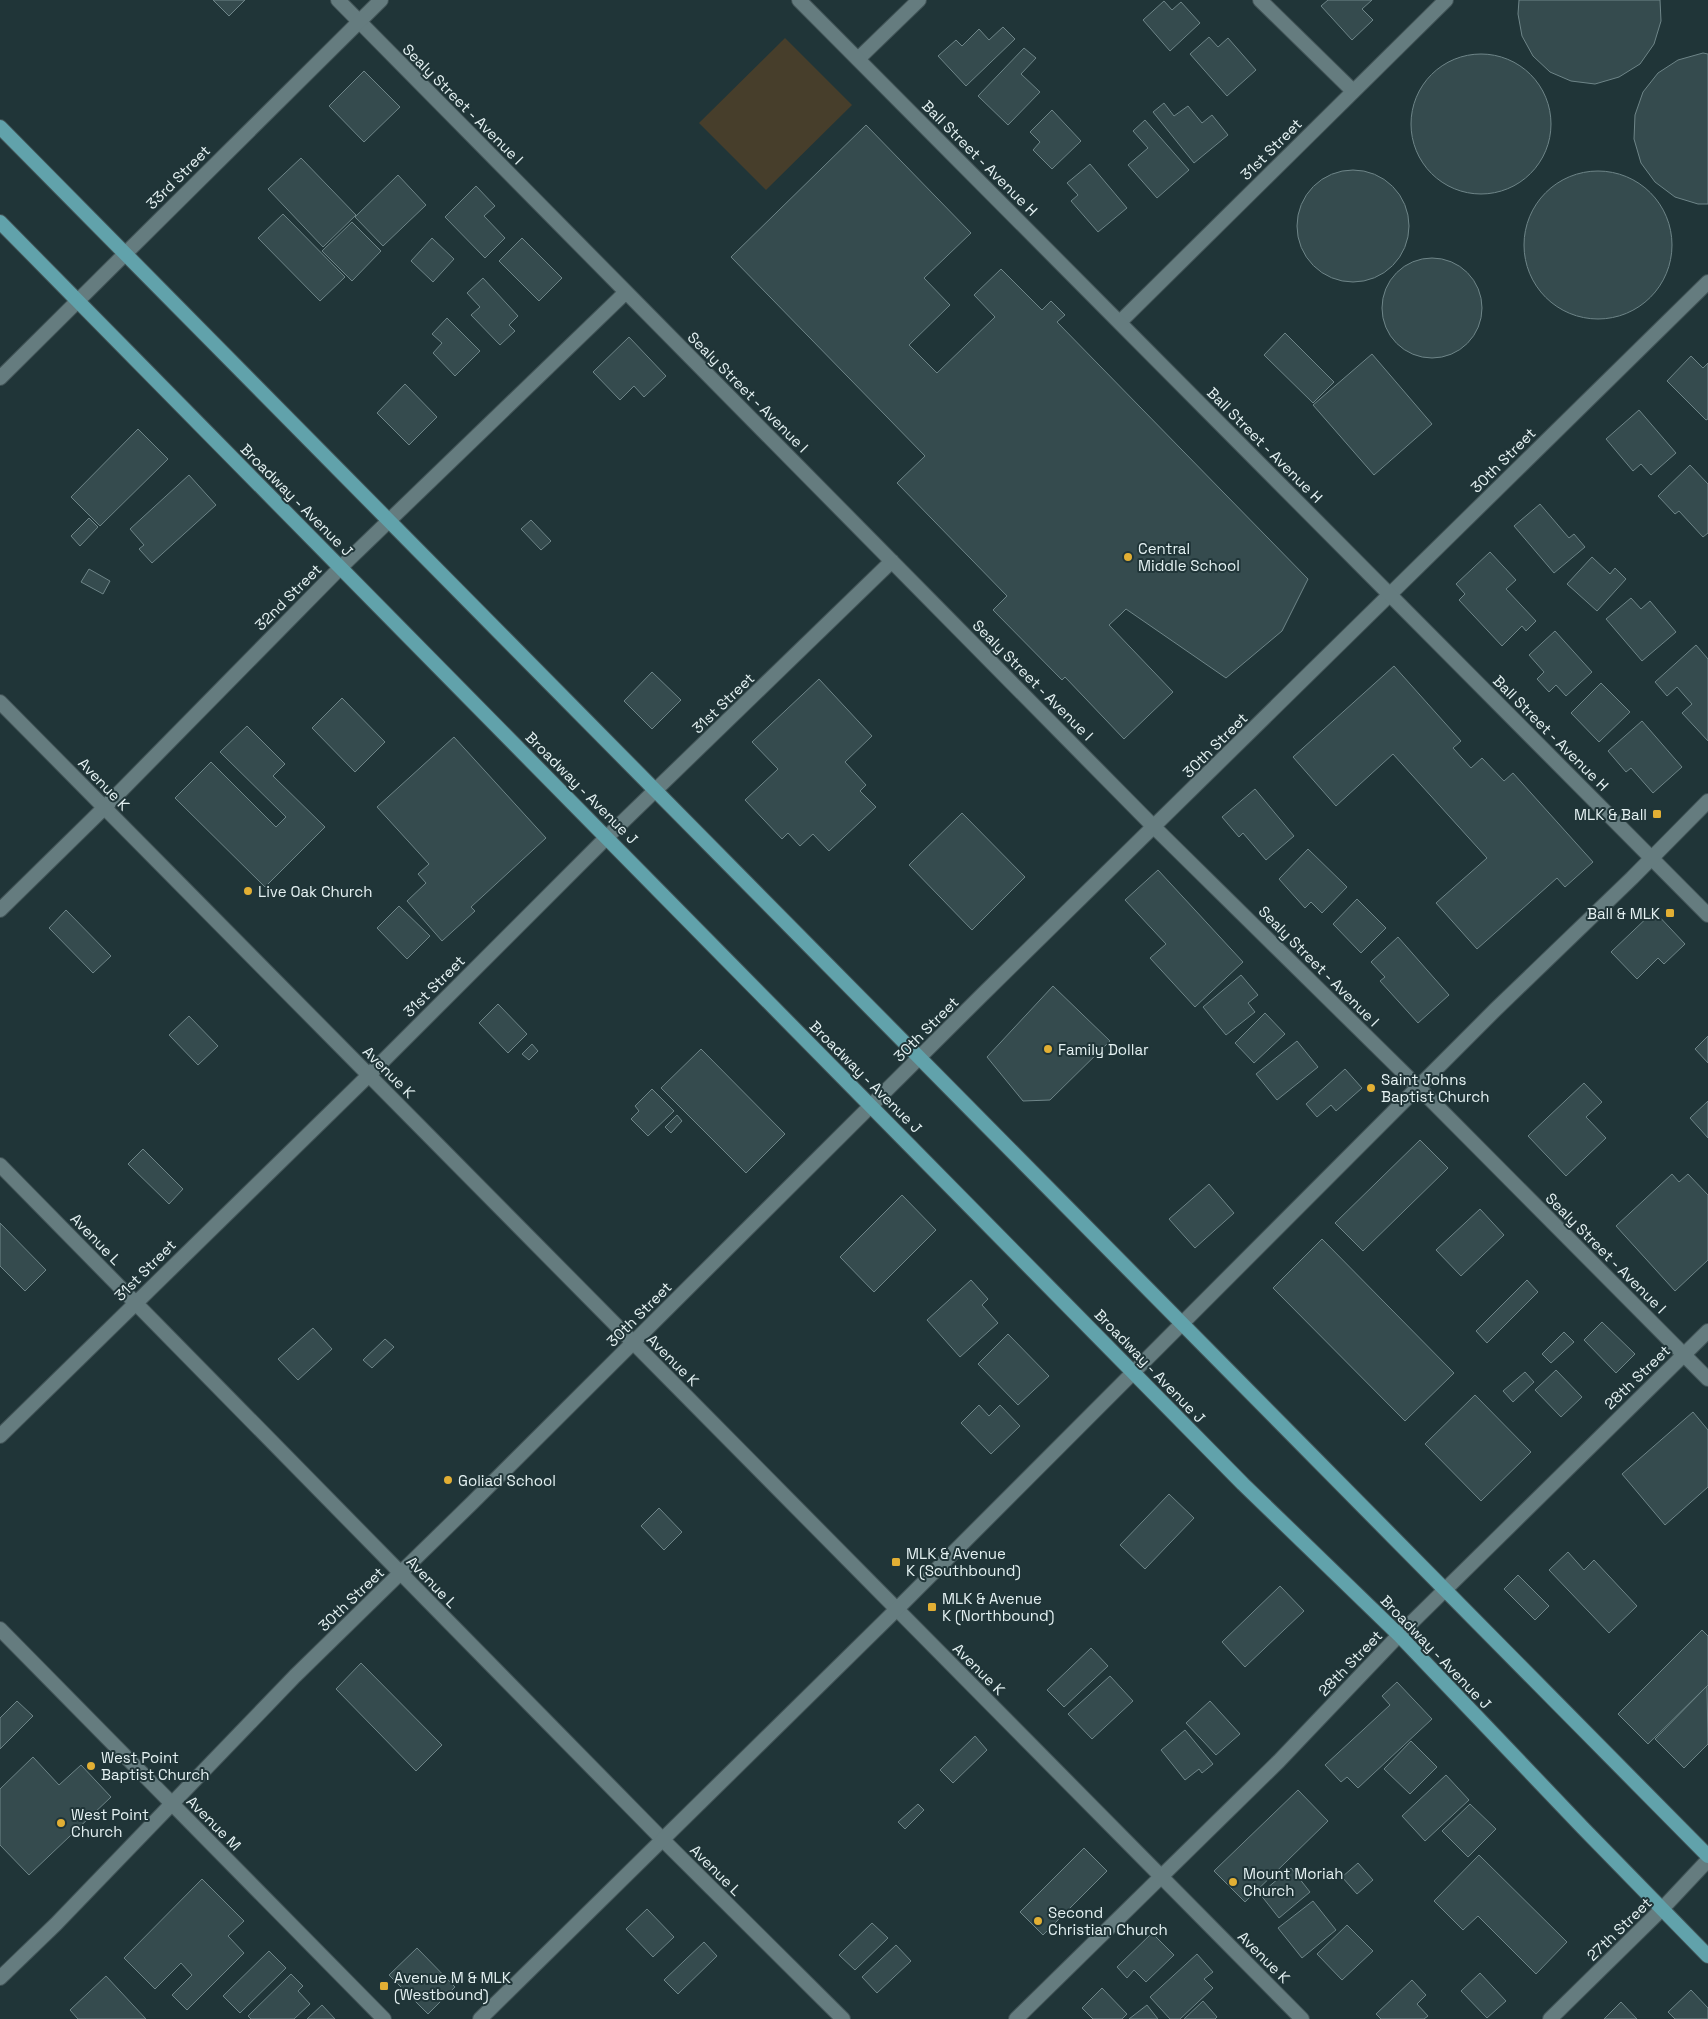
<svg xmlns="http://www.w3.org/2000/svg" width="1708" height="2019" viewBox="0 0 1708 2019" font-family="'Space Grotesk',sans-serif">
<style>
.green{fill:#473e2b}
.building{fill:#354b4e;stroke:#6e8588}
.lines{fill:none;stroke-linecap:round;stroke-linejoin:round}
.minor-casing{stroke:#415356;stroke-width:16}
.tertiary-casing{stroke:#415356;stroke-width:16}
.secondary-casing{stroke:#415356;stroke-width:16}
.primary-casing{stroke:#415356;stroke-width:16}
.minor{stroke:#657c7f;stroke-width:14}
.tertiary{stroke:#657c7f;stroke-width:14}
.secondary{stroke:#657c7f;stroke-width:14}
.primary{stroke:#61a2ab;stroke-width:14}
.poi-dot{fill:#e2af34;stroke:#203538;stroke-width:2}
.labels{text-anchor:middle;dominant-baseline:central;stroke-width:4;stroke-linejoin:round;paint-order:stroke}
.street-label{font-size:15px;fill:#e4f1f2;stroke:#203538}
.poi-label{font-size:15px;fill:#e4f1f2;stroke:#203538;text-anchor:start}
</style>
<rect width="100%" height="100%" fill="#203538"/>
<!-- green -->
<path class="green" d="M 785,38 L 852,105 L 766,190 L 699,123 Z"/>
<!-- building -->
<path class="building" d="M 213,0 L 245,0 L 229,16 Z
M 1328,0 L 1372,0 L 1362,9 L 1373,20 L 1352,40 L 1321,6 Z
M 1519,0 L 1660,0 L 1661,21 L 1654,44 L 1640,64 L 1619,77 L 1595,84 L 1571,81 L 1550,72 L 1533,56 L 1522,36 L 1518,14 Z
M 1164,1 L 1172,10 L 1181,2 L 1200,23 L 1170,51 L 1143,20 Z
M 1003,27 L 1015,39 L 966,86 L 938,56 L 956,40 L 962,46 L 979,29 L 989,40 Z
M 1209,37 L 1218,47 L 1228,38 L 1256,70 L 1227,96 L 1190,54 Z
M 1024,48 L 1036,58 L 1021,74 L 1040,92 L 1008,125 L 978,96 Z
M 1703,53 L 1708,54 L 1708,204 L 1698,204 L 1675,197 L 1655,182 L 1641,163 L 1634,139 L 1635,115 L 1643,92 L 1658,73 L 1678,60 Z
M1411 124a70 70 0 1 1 140 0a70 70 0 1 1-140 0Z
M 364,71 L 400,107 L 364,142 L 329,106 Z
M 1164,103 L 1174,116 L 1188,106 L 1202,123 L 1212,115 L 1228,135 L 1194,163 L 1153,112 Z
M 1052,110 L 1081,141 L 1052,169 L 1033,150 L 1040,142 L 1030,132 Z
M 1145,120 L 1189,170 L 1157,198 L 1128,165 L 1148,148 L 1133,131 Z
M 866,125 L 971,233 L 924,278 L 950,305 L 909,345 L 937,373 L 995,317 L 974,295 L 1001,269 L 1042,310 L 1051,301 L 1065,315 L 1057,322 L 1308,579 L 1282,631 L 1226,678 L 1126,609 L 1121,614 L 1109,625 L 1173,692 L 1124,739 L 1065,677 L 1062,680 L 993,610 L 1007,596 L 897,483 L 925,456 L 731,257 Z
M 301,158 L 356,215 L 323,247 L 268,189 Z
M 1090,164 L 1127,208 L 1098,232 L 1071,201 L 1078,195 L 1067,183 Z
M1297 226a56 56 0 1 1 112 0a56 56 0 1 1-112 0Z
M1524 245a74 74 0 1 1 148 0a74 74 0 1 1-148 0Z
M 398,175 L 426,205 L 383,246 L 355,217 Z
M 476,186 L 495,206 L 484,216 L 505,238 L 485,258 L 445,217 Z
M 283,214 L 345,277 L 320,301 L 258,238 Z
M 352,222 L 381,251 L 352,281 L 322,251 Z
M 432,238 L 454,259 L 433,282 L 411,261 Z
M 522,238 L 562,278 L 539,301 L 499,261 Z
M1382 308a50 50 0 1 1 100 0a50 50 0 1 1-100 0Z
M 483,278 L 518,316 L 509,325 L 515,331 L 500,345 L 471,315 L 480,307 L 467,293 Z
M 447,318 L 480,351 L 455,376 L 433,353 L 442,343 L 432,334 Z
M 1285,333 L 1334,382 L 1313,403 L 1264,355 Z
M 629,337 L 666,376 L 644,397 L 634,386 L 620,400 L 593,372 Z
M 1372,354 L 1432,424 L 1374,475 L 1313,405 Z
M 1691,356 L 1703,368 L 1708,363 L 1708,419 L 1706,420 L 1667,381 Z
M 405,384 L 437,417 L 409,445 L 377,413 Z
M 1639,410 L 1676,453 L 1651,475 L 1641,464 L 1633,471 L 1606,439 Z
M 138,429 L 168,459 L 100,526 L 71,497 Z
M 1690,465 L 1708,484 L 1708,533 L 1703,537 L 1679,511 L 1675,514 L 1658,496 Z
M 189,475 L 216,505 L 152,563 L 139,549 L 144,545 L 130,529 Z
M 1540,504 L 1569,538 L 1574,534 L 1585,547 L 1554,573 L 1514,526 Z
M 89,518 L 98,527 L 80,546 L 71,536 Z
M 531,520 L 551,541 L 541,550 L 521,529 Z
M 1490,552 L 1516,580 L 1506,589 L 1536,621 L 1526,631 L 1522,626 L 1502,646 L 1459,600 L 1465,594 L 1456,584 Z
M 1592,557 L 1610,574 L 1615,568 L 1626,579 L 1597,611 L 1567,584 Z
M 89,569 L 110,581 L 103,594 L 81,582 Z
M 1631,598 L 1641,609 L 1650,601 L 1676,632 L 1642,661 L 1606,619 Z
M 1555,631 L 1592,672 L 1566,696 L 1556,685 L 1549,692 L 1537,679 L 1544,672 L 1529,655 Z
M 1696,645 L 1708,659 L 1708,741 L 1682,713 L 1692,704 L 1677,687 L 1667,696 L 1655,682 Z
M 1394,666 L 1461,741 L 1453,748 L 1471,768 L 1482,758 L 1504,781 L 1513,773 L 1593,862 L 1565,887 L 1557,878 L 1477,949 L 1436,903 L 1487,858 L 1393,754 L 1336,806 L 1293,757 Z
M 652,672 L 681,700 L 652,729 L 624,701 Z
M 819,679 L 872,736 L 845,762 L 866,785 L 860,791 L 876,807 L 829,851 L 813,834 L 800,846 L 788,833 L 782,839 L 745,800 L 778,769 L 752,742 Z
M 1601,683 L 1630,712 L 1599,742 L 1571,713 Z
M 342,698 L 385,742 L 355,772 L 312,728 Z
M 1642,721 L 1682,767 L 1653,793 L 1631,768 L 1626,772 L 1608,751 Z
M 247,726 L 285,764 L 273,776 L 325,827 L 265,887 L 175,798 L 211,762 L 276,827 L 286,817 L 220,752 Z
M 454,737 L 546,838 L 471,907 L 475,911 L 442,941 L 407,901 L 426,883 L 418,874 L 429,864 L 377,807 Z
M 1255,789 L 1294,836 L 1266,860 L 1243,833 L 1239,837 L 1222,817 Z
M 962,813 L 1025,877 L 972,930 L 909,865 Z
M 1308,849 L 1347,887 L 1322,913 L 1311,902 L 1305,908 L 1279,879 Z
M 1158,870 L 1243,962 L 1195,1007 L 1150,958 L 1166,944 L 1125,900 Z
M 1357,899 L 1386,928 L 1361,953 L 1333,924 Z
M 399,906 L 430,936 L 407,959 L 377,928 Z
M 66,910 L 111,956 L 93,973 L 49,928 Z
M 1654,911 L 1685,944 L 1664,964 L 1658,958 L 1637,979 L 1611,952 Z
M 1398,937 L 1449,995 L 1418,1023 L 1380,981 L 1385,977 L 1371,962 Z
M 1241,975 L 1258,995 L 1248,1003 L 1255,1012 L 1226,1035 L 1203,1007 Z
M 1053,986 L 1110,1041 L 1050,1100 L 1023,1101 L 987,1057 Z
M 498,1004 L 527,1034 L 508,1053 L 479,1023 Z
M 1265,1013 L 1285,1034 L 1254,1063 L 1235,1043 Z
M 189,1016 L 218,1046 L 198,1065 L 169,1035 Z
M 1708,1036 L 1708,1063 L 1695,1049 Z
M 1297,1041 L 1318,1067 L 1277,1100 L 1256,1074 Z
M 532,1044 L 538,1051 L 529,1060 L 522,1054 Z
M 701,1049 L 785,1134 L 746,1173 L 661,1088 Z
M 1345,1069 L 1362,1088 L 1336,1111 L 1331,1105 L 1317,1117 L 1306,1104 Z
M 1584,1083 L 1602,1102 L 1586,1117 L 1606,1138 L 1566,1176 L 1528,1136 Z
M 652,1089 L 674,1111 L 648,1136 L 631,1119 L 639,1111 L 635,1106 Z
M 1708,1101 L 1708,1138 L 1690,1118 Z
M 677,1115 L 682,1121 L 671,1133 L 665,1127 Z
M 1420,1140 L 1448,1168 L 1363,1251 L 1335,1223 Z
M 143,1149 L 183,1189 L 169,1204 L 128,1164 Z
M 1672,1174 L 1679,1182 L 1688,1174 L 1708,1195 L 1708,1260 L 1675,1291 L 1616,1226 Z
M 1209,1184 L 1234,1213 L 1195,1248 L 1169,1219 Z
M 902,1195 L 936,1230 L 874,1292 L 840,1257 Z
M 1480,1209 L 1504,1235 L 1461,1276 L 1436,1250 Z
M 0,1223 L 46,1270 L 25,1291 L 0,1266 Z
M 1322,1239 L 1454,1373 L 1405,1421 L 1273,1288 Z
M 971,1280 L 988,1299 L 982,1305 L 998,1323 L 960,1357 L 927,1320 Z
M 1527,1280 L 1538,1292 L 1487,1343 L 1476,1331 Z
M 1602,1322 L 1635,1354 L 1616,1373 L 1584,1340 Z
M 313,1328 L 332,1349 L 298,1380 L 278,1359 Z
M 1564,1332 L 1574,1342 L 1551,1363 L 1542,1354 Z
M 1008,1334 L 1049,1376 L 1018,1405 L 978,1364 Z
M 385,1339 L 394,1347 L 372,1368 L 363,1360 Z
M 1556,1370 L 1582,1397 L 1561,1417 L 1535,1390 Z
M 1525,1372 L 1534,1382 L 1513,1402 L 1503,1391 Z
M 1475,1395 L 1531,1452 L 1481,1501 L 1425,1444 Z
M 979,1405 L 989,1416 L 1000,1405 L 1020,1426 L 991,1454 L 961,1423 Z
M 1693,1412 L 1708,1430 L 1708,1487 L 1665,1525 L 1622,1474 Z
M 1169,1494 L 1194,1518 L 1145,1569 L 1120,1545 Z
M 659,1508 L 682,1532 L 664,1550 L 641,1526 Z
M 1568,1552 L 1584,1570 L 1594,1560 L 1637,1606 L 1609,1633 L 1549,1570 Z
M 1518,1575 L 1549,1606 L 1535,1620 L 1504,1589 Z
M 1280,1586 L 1304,1611 L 1245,1667 L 1222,1642 Z
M 1702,1630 L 1708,1636 L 1708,1685 L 1648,1744 L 1618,1714 Z
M 1091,1648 L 1108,1666 L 1064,1707 L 1047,1690 Z
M 361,1663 L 442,1745 L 416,1771 L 336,1689 Z
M 1110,1676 L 1133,1701 L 1092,1739 L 1068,1714 Z
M 1397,1682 L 1432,1719 L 1358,1788 L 1347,1777 L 1341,1782 L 1325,1765 L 1390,1705 L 1382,1696 Z
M 1707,1686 L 1708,1744 L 1684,1768 L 1655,1739 Z
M 17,1701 L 33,1716 L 0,1749 L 0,1718 Z
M 1210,1701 L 1240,1734 L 1216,1755 L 1186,1723 Z
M 1185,1730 L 1213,1764 L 1202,1773 L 1199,1769 L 1185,1780 L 1161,1750 Z
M 975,1736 L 987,1750 L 953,1783 L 940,1770 Z
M 1411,1741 L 1437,1767 L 1410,1794 L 1384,1769 Z
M 33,1757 L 59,1785 L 81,1765 L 111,1797 L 29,1875 L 0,1845 L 0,1789 Z
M 1446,1775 L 1469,1800 L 1425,1841 L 1402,1816 Z
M 1298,1790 L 1328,1821 L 1245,1902 L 1214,1871 Z
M 918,1804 L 924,1810 L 905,1829 L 898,1822 Z
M 1470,1804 L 1496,1829 L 1468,1857 L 1442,1831 Z
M 1084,1848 L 1107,1871 L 1043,1935 L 1020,1912 Z
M 1479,1855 L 1567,1942 L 1536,1974 L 1478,1916 L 1463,1930 L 1434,1901 Z
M 1358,1863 L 1373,1880 L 1357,1894 L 1342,1877 Z
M 1291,1868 L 1310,1892 L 1279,1918 L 1260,1894 Z
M 202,1879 L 244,1921 L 228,1936 L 244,1953 L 187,2010 L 172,1995 L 192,1975 L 181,1963 L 155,1989 L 124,1958 Z
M 1313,1901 L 1336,1930 L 1302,1958 L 1278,1928 Z
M 647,1909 L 674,1937 L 653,1957 L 626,1929 Z
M 872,1923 L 888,1938 L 855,1970 L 839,1955 Z
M 1347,1925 L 1373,1951 L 1342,1980 L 1317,1954 Z
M 1152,1933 L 1174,1955 L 1146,1982 L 1134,1970 L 1127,1978 L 1117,1967 Z
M 704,1942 L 717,1956 L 678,1994 L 664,1980 Z
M 896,1945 L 911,1961 L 877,1993 L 862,1977 Z
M 417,1948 L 455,1987 L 428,2014 L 389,1975 Z
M 269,1951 L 286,1968 L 240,2013 L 223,1996 Z
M 1197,1954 L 1213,1972 L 1204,1979 L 1213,1988 L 1180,2019 L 1170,2019 L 1150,1997 Z
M 1480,1973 L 1506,2001 L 1487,2018 L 1461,1991 Z
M 291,1974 L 303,1986 L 298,1991 L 310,2004 L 294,2019 L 251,2019 L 248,2016 Z
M 106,1976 L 146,2019 L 78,2019 L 70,2010 Z
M 1412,1980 L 1426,1995 L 1417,2004 L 1428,2016 L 1424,2019 L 1381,2019 L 1376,2014 Z
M 1102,1988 L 1127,2014 L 1122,2019 L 1093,2019 L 1082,2008 Z
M 1691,1990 L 1708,2008 L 1708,2019 L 1675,2019 L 1668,2012 Z
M 1203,2001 L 1217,2017 L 1215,2019 L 1184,2019 Z
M 1621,2002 L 1637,2019 L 1604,2019 Z
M 322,2005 L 335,2019 L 307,2019 Z
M 1147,2005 L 1158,2019 L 1129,2019 Z"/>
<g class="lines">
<!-- minor casing -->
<g class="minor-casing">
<path id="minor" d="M 338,0 L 1154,827 L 1419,1088 L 1708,1379
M 1260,0 L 1353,91
M 858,59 L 919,0
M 1120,322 L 1446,0
M 0,702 L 1302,2019
M 0,910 L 104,808 L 341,567 L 626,292
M 0,1165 L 662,1839 L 843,2019
M 0,1436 L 369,1075 L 607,837 L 892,561
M 0,1629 L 384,2019
M 0,1978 L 56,1924 L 295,1676 L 472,1503 L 982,995 L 1708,282
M 1016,2019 L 1279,1761 L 1399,1635 L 1708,1331"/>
</g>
<!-- tertiary casing -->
<g class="tertiary-casing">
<path id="tertiary" d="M 799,0 L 1708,915
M 0,378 L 381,0
M 1550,2019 L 1662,1909 L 1708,1860"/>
</g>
<!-- secondary casing -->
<g class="secondary-casing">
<path id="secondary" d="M 480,2019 L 897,1609 L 1496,1009 L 1632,878 L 1708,801"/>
</g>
<!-- primary casing -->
<g class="primary-casing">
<path id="primary" d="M 0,127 L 1708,1856
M 0,222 L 1243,1484 L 1399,1635 L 1583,1828 L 1708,1956"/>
</g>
<!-- minor -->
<use href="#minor" class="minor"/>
<!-- tertiary -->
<use href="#tertiary" class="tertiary"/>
<!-- secondary -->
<use href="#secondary" class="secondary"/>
<!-- primary -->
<use href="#primary" class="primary"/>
</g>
<!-- markers -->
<g class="poi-dot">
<circle cx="1128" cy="557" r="5"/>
<rect x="1652" y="809" width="10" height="10" rx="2.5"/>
<circle cx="248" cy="891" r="5"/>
<rect x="1665" y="908" width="10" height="10" rx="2.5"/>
<circle cx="1048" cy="1049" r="5"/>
<circle cx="1371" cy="1088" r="5"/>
<circle cx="448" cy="1480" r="5"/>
<rect x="891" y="1557" width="10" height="10" rx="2.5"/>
<rect x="927" y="1602" width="10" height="10" rx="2.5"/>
<circle cx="91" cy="1766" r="5"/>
<circle cx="61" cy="1823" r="5"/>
<circle cx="1233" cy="1882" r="5"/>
<circle cx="1038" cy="1921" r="5"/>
<rect x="379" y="1981" width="10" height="10" rx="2.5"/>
</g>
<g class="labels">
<!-- street labels -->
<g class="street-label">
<text transform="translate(463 104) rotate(45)">Sealy Street - Avenue I</text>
<text transform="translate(1271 149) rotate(-45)">31st Street</text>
<text transform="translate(980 158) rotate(45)">Ball Street - Avenue H</text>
<text transform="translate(178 177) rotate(-45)">33rd Street</text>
<text transform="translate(748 392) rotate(45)">Sealy Street - Avenue I</text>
<text transform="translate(1265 445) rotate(45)">Ball Street - Avenue H</text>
<text transform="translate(1503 460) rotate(-45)">30th Street</text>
<text transform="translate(297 500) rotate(45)">Broadway - Avenue J</text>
<text transform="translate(288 597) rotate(-45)">32nd Street</text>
<text transform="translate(1033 680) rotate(45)">Sealy Street - Avenue I</text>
<text transform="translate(723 703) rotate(-44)">31st Street</text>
<text transform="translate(1551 733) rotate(45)">Ball Street - Avenue H</text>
<text transform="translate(1215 745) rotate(-45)">30th Street</text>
<text transform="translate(104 784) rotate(46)">Avenue K</text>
<text transform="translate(582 788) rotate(45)">Broadway - Avenue J</text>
<text transform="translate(1319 966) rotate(45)">Sealy Street - Avenue I</text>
<text transform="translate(434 986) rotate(-45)">31st Street</text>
<text transform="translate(926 1029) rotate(-45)">30th Street</text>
<text transform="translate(389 1072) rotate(45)">Avenue K</text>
<text transform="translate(866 1077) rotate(45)">Broadway - Avenue J</text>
<text transform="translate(96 1239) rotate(46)">Avenue L</text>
<text transform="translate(1606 1253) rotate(45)">Sealy Street - Avenue I</text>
<text transform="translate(145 1270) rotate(-45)">31st Street</text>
<text transform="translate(639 1314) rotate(-45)">30th Street</text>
<text transform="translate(673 1360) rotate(45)">Avenue K</text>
<text transform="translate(1150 1366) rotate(46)">Broadway - Avenue J</text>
<text transform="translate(1637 1377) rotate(-44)">28th Street</text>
<text transform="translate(432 1582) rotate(46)">Avenue L</text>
<text transform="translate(351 1599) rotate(-44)">30th Street</text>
<text transform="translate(1436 1652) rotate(46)">Broadway - Avenue J</text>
<text transform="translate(1350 1663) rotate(-46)">28th Street</text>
<text transform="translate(979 1669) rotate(45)">Avenue K</text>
<text transform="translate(214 1823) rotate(45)">Avenue M</text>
<text transform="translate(716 1870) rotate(45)">Avenue L</text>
<text transform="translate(1619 1929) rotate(-44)">27th Street</text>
<text transform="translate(1264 1957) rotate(45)">Avenue K</text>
</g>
<!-- poi labels -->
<g class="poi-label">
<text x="1138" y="548">Central<tspan x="1138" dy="17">Middle School</tspan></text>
<text x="1647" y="814" text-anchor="end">MLK &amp; Ball</text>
<text x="258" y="891">Live Oak Church</text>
<text x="1660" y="913" text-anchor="end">Ball &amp; MLK</text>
<text x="1058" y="1049">Family Dollar</text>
<text x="1381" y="1079">Saint Johns<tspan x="1381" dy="17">Baptist Church</tspan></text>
<text x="458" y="1480">Goliad School</text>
<text x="906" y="1553">MLK &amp; Avenue<tspan x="906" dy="17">K (Southbound)</tspan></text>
<text x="942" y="1598">MLK &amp; Avenue<tspan x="942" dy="17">K (Northbound)</tspan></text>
<text x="101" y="1757">West Point<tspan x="101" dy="17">Baptist Church</tspan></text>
<text x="71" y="1814">West Point<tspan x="71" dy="17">Church</tspan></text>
<text x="1243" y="1873">Mount Moriah<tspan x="1243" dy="17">Church</tspan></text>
<text x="1048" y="1912">Second<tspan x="1048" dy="17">Christian Church</tspan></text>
<text x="394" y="1977">Avenue M &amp; MLK<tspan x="394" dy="17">(Westbound)</tspan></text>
</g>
</g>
</svg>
